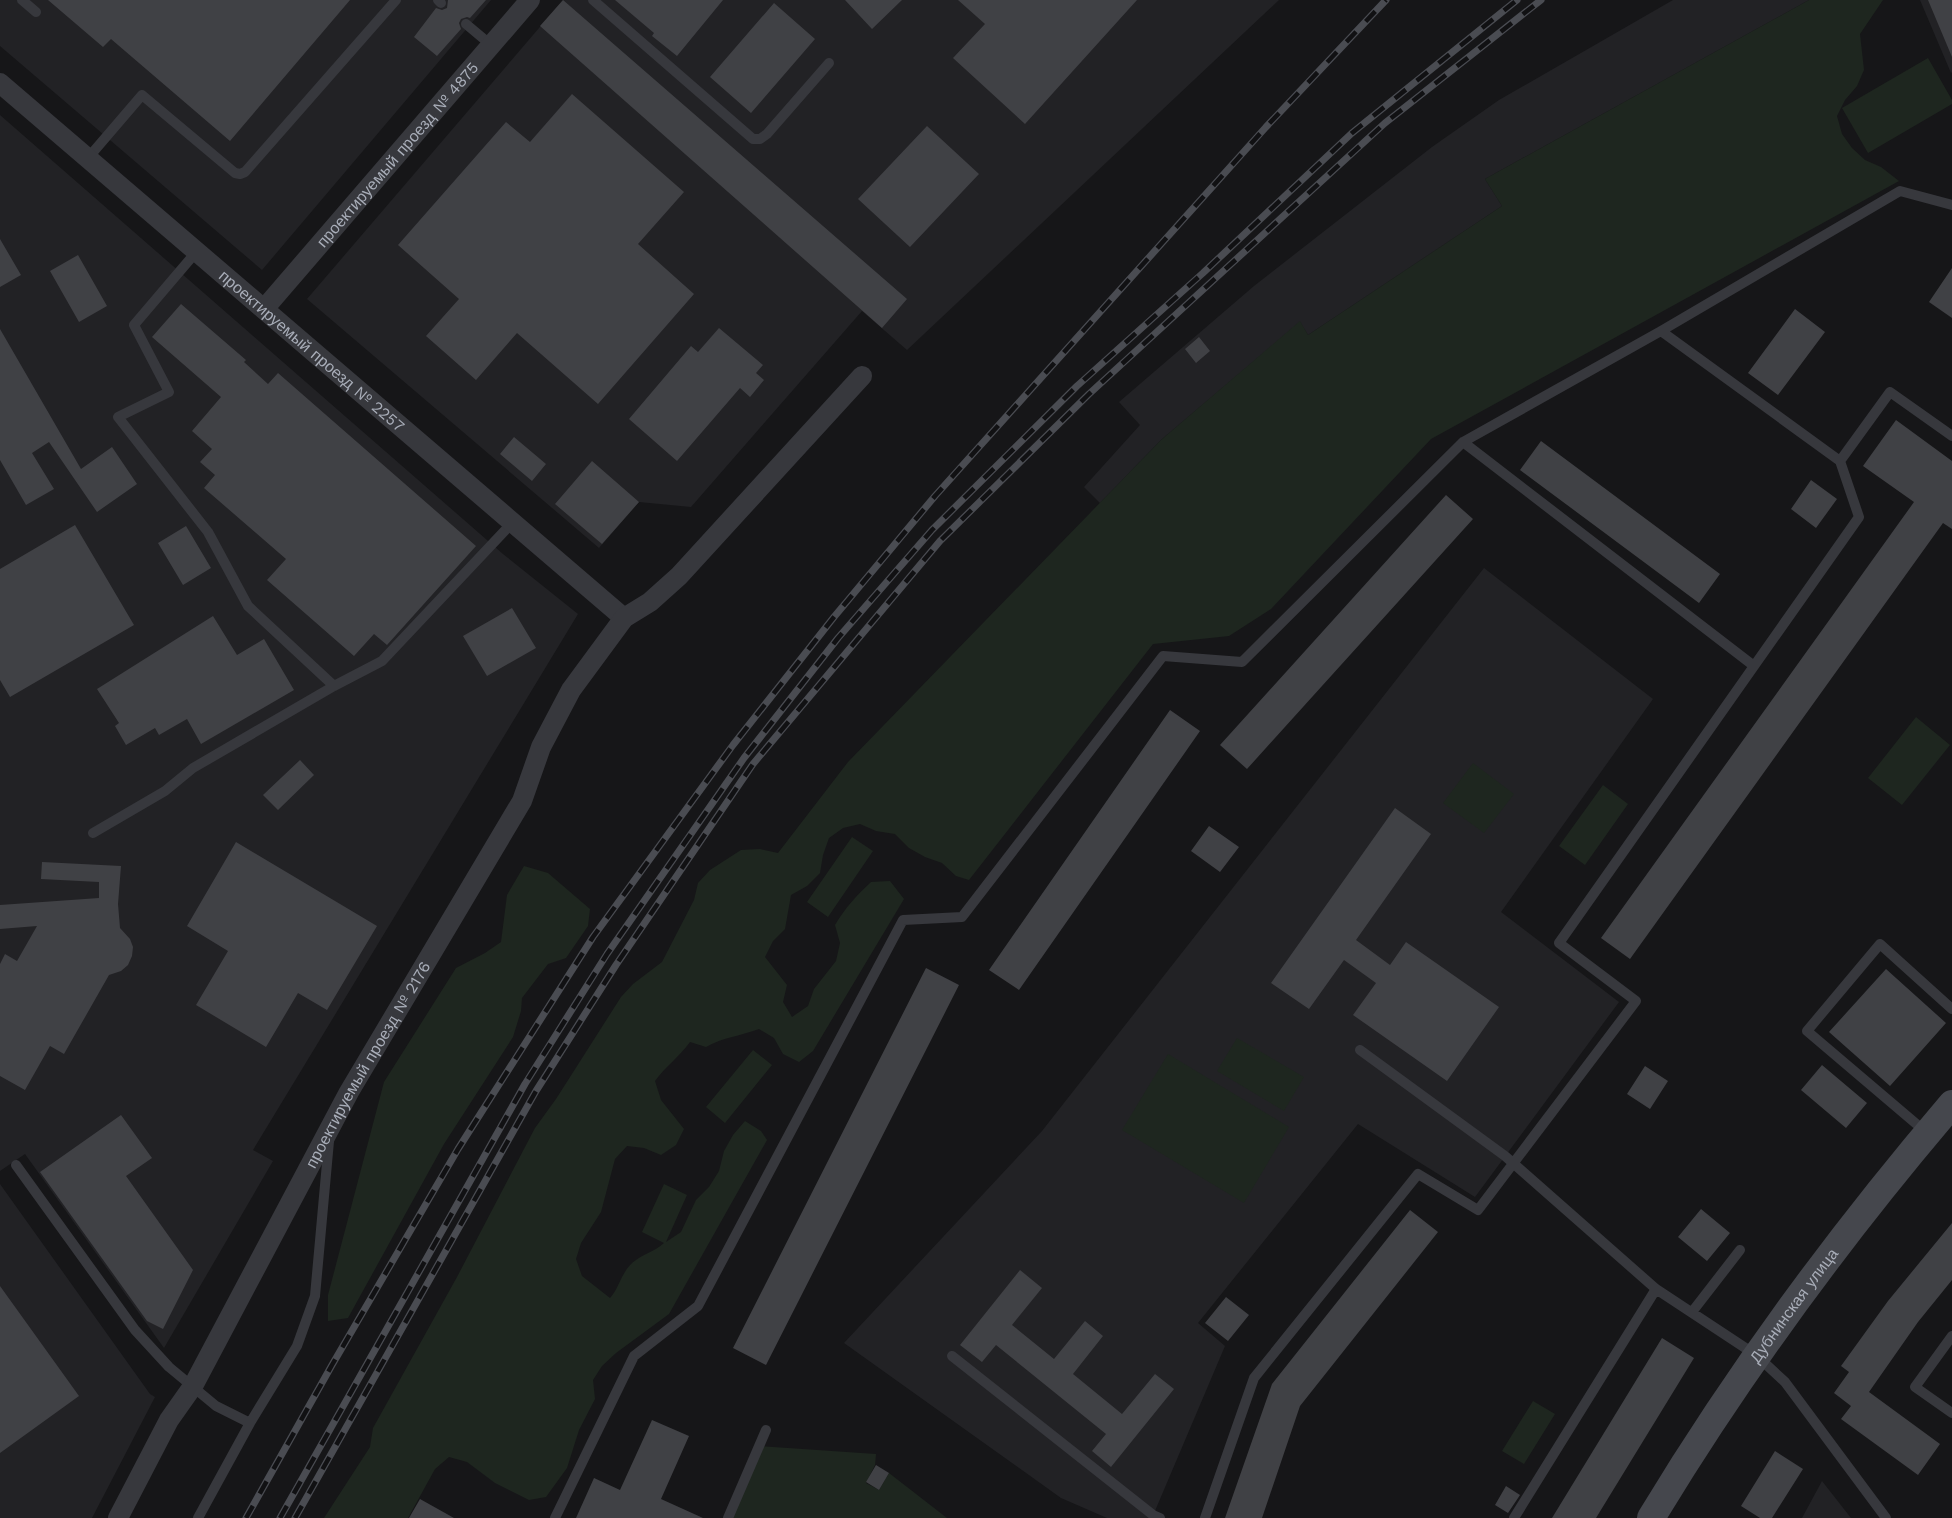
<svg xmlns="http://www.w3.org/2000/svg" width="1952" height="1518" viewBox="0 0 1952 1518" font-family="'Work Sans',sans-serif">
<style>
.built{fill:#222225}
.green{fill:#1e261f}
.building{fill:#404145}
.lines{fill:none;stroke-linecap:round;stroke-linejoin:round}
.lane{stroke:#37383d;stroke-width:10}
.street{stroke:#37383d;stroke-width:20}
.secondary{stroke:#45474d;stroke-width:28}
.rail-casing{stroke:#4a4c52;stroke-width:7}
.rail{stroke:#111113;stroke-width:4.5;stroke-dasharray:14;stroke-linecap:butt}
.labels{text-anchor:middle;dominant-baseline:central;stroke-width:4.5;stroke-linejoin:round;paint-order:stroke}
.street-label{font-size:16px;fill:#a8adb8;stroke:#111113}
</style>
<rect width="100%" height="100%" fill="#161618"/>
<!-- built -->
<path class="built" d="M 0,0 L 491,0 L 262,270 L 0,46 Z
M 563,0 L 1279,0 L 907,350 L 862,311 L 691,507 L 639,502 L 599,548 L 307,299 Z
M 1673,0 L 1809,0 L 1485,179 L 1502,206 L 1308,335 L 1300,322 L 1161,440 L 1100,503 L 1084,487 L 1140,425 L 1119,402 L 1254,286 L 1432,147 L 1499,100 Z
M 1920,0 L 1952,0 L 1952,72 L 1951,73 Z
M 0,115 L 503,554 L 578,614 L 253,1150 L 273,1161 L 164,1348 L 25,1154 L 0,1171 Z
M 1484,568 L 1653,699 L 1501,912 L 1619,1002 L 1475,1197 L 1358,1124 L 1198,1323 L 1225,1346 L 1152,1518 L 1107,1518 L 1061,1498 L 844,1343 L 1042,1131 Z
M 0,1184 L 150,1394 L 155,1397 L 92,1518 L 0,1518 Z
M 1822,1481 L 1851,1518 L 1802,1518 Z"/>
<!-- green -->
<path class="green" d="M 1809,0 L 1883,0 L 1860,34 L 1864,70 L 1857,86 L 1845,100 L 1837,116 L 1842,134 L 1852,148 L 1865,160 L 1881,167 L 1899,181 L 1431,439 L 1271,609 L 1229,636 L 1153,644 L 969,880 L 956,876 L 942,863 L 925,857 L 909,848 L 895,834 L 876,831 L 860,824 L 843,828 L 829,838 L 823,855 L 820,873 L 807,886 L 791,895 L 785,929 L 773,941 L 765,957 L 787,985 L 783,1002 L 792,1017 L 808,1006 L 814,989 L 836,961 L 840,943 L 835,925 C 845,908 857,895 871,882 L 890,881 L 904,899 L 813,1051 L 799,1062 L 783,1054 L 774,1038 L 759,1029 C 741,1036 723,1037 706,1047 L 690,1042 C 679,1057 665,1067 655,1081 L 661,1100 L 684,1129 L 676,1145 L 661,1155 L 644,1148 L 627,1146 L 615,1159 L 601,1212 L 581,1243 L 576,1259 L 582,1276 L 610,1298 C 620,1287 622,1269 636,1260 C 645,1253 654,1252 664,1243 L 642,1232 L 664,1184 L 687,1195 L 666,1242 L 681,1232 L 696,1200 L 709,1187 L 719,1171 L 724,1151 L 733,1135 L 745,1121 L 761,1131 L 767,1140 L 669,1314 L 616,1353 L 602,1366 L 593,1380 L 595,1399 L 579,1430 L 567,1468 L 546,1497 L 529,1500 L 495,1483 L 467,1462 L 449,1457 L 435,1469 L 408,1518 L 324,1518 L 370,1447 L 373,1428 L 457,1277 L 535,1128 L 556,1099 L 621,997 L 633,984 L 662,962 L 694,900 L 698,883 L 710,870 L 741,850 L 760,849 L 778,853 L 848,762 L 1161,440 L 1300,321 L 1308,335 L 1502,206 L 1485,179 Z
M 1928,58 L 1952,100 L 1952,104 L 1868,153 L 1842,108 Z
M 1916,717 L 1950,745 L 1902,805 L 1868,778 Z
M 1473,763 L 1514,794 L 1484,833 L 1443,803 Z
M 1603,785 L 1628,804 L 1585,865 L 1559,846 Z
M 852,837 L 873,851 L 828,917 L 807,902 Z
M 524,866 L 548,873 L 590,909 L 588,926 L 566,958 L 548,964 L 522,998 L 521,1011 L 513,1037 L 444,1144 L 348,1318 L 328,1321 L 328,1295 L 384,1082 L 456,968 L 485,953 L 501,942 L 507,895 Z
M 1237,1038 L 1304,1077 L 1284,1111 L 1217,1071 Z
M 753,1050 L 772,1065 L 725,1123 L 706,1107 Z
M 1168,1054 L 1289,1127 L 1244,1203 L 1122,1130 Z
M 1533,1401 L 1555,1414 L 1524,1464 L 1502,1451 Z
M 760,1446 L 876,1454 L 875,1465 L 866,1483 L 879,1490 L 889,1473 L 947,1518 L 728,1518 Z"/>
<!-- building -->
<path class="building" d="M 48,0 L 350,0 L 230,141 L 111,39 L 103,47 Z
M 448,0 L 486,0 L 470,18 L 467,17 L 461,19 L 459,23 L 461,29 L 437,56 L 414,37 L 436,8 L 442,10 L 447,8 Z
M 563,0 L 907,299 L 882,328 L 540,26 Z
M 615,0 L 723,0 L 677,56 L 652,36 L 654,33 Z
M 845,0 L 902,0 L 872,29 Z
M 958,0 L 1137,0 L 1025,124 L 953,58 L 985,24 Z
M 1928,0 L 1952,0 L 1952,57 Z
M 774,3 L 815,39 L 751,113 L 710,77 Z
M 572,94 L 684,192 L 638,244 L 694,294 L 598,404 L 517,333 L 476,380 L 426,336 L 459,299 L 398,245 L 506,122 L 530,142 Z
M 927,126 L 979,174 L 910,247 L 858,199 Z
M 0,239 L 21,275 L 0,287 Z
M 78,255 L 107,306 L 79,322 L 50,271 Z
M 1952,268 L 1952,318 L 1929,302 Z
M 181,304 L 246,360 L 244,362 L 268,384 L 278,373 L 476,546 L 387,645 L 374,634 L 354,656 L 267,580 L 286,559 L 204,488 L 215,475 L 200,462 L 212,449 L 192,431 L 221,397 L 152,337 Z
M 1795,309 L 1825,332 L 1778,395 L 1748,373 Z
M 719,328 L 763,365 L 756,373 L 764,380 L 750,397 L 740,388 L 677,461 L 629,419 L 691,346 L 698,352 Z
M 0,329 L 81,469 L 112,447 L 137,484 L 97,512 L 49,442 L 32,453 L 54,489 L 26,505 L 0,460 Z
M 1199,337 L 1210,351 L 1196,363 L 1185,349 Z
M 1896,420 L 1952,461 L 1952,529 L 1943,523 L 1630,959 L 1601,938 L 1914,502 L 1863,466 Z
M 514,437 L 546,464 L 532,481 L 500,454 Z
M 1541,441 L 1720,574 L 1699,603 L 1520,470 Z
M 592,461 L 639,502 L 602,544 L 555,504 Z
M 1811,480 L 1837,499 L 1816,528 L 1791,509 Z
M 1446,495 L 1473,519 L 1247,769 L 1220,745 Z
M 75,525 L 134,625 L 10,697 L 0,680 L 0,569 Z
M 186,526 L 211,568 L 183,585 L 158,543 Z
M 512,608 L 536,648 L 487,676 L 463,636 Z
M 213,616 L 237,655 L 264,639 L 294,690 L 201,744 L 187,719 L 159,735 L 155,728 L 126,745 L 115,726 L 119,723 L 97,689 Z
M 1170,710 L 1200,731 L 1019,990 L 989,970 Z
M 300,760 L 314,775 L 278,810 L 263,795 Z
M 1395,808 L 1431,834 L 1356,940 L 1390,965 L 1406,942 L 1499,1007 L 1447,1081 L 1353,1015 L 1376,983 L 1344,960 L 1309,1009 L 1271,983 Z
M 1209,826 L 1239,847 L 1220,872 L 1191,851 Z
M 236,842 L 377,926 L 327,1010 L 298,993 L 266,1047 L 196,1005 L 228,951 L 187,926 Z
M 42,862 L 121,866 L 118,904 L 120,928 L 130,939 L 133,947 L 132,956 L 128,965 L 121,971 L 109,975 L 64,1054 L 50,1046 L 25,1090 L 0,1076 L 0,964 L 5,954 L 17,961 L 37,926 L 0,929 L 0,905 L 99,898 L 99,882 L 41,879 Z
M 926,968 L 959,985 L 766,1365 L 733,1348 Z
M 1886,969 L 1946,1023 L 1890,1086 L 1829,1032 Z
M 1822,1065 L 1867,1103 L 1846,1128 L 1801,1090 Z
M 1645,1066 L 1668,1081 L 1650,1109 L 1627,1094 Z
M 121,1115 L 152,1158 L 126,1176 L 193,1270 L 163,1329 L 147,1321 L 40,1172 Z
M 1701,1209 L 1730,1233 L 1707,1261 L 1678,1237 Z
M 1410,1210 L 1438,1232 L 1300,1406 L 1262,1518 L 1225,1518 L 1272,1384 Z
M 1952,1223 L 1952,1280 L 1918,1322 L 1869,1392 L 1940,1444 L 1918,1475 L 1841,1419 L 1851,1406 L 1834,1393 L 1849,1372 L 1841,1366 L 1888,1301 Z
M 1020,1270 L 1042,1288 L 1012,1325 L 1054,1359 L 1085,1321 L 1103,1336 L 1073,1374 L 1122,1414 L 1155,1374 L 1174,1389 L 1111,1467 L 1092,1451 L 1106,1434 L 996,1345 L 982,1362 L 960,1345 Z
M 0,1286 L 79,1396 L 0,1453 Z
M 1226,1297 L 1249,1315 L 1228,1341 L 1205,1323 Z
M 1662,1338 L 1694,1358 L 1596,1518 L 1552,1518 Z
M 652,1420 L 689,1436 L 661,1499 L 703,1518 L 576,1518 L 594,1478 L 620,1490 Z
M 1775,1451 L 1803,1469 L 1772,1518 L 1760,1518 L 1741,1506 Z
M 876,1465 L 889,1473 L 879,1490 L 866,1482 Z
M 1506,1486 L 1520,1495 L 1508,1513 L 1495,1505 Z
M 420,1499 L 454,1518 L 409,1518 Z"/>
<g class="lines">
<!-- lane -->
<path class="lane" d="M 22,0 L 36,12
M 438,0 L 441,3
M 593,0 L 753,139 L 760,139 L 767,134 L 829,63
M 466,24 L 491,45
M 88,158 L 142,95 L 235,173 L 240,174 L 245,172 L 396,0
M 197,251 L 134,325 L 169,392 L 118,417 L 208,532 L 248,606 L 334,686
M 1463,442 L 1754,666
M 1840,461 L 1890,392 L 1952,436
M 93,833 L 165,791 L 193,768 L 334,686 L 382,661 L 513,522
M 1360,1050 L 1505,1156 L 1656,1289 L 1756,1355 L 1785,1382 L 1886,1518
M 1927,1133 L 1807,1031 L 1880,944 L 1952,1009
M 16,1165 L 135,1330 L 169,1367 L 216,1406 L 250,1423
M 1692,1312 L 1740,1250
M 1952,1336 L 1915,1387 L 1952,1413
M 952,1356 L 1153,1515 L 1160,1518
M 198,1518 L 250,1423 L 297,1346 L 315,1296 L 329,1141
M 555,1518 L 634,1356 L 698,1306 L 903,920 L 962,917 L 1163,656 L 1242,662 L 1463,442 L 1661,331 L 1900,191 L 1952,205
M 728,1518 L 766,1430
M 1205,1518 L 1254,1378 L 1418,1174 L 1478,1210 L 1636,1001 L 1559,943 L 1859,517 L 1840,461 L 1661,331
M 1514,1518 L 1656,1289"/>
<!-- street -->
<g class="street">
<path id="s1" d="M 0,83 L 624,618"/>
<path id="s2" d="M 264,309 L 530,0"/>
<path id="s3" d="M 118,1518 L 169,1420 L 193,1386 L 349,1092 L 522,801 L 541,747 L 571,690 L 624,618 L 650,602 L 679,576 L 862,376"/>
</g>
<!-- secondary -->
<path class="secondary" id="s4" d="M 1651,1518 C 1740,1371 1841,1234 1952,1104"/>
<!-- rail casing -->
<g class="rail-casing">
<path id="rail" d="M 246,1518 L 332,1365 L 458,1149 L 593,937 L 733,745 L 834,617 L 935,496 L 1266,127 L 1386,0
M 280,1518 L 525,1084 L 607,954 L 744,758 L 838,638 L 932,530 L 1077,386 L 1203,273 L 1352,133 L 1517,0
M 295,1518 L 536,1091 L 616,965 L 753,764 L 940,541 L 1089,394 L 1385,123 L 1541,0"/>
</g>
<!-- rail -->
<use href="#rail" class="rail"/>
</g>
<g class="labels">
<!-- street labels -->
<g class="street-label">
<text stroke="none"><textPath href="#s2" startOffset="204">проектируемый проезд № 4875</textPath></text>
<text stroke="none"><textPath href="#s1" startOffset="411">проектируемый проезд № 2257</textPath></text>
<text stroke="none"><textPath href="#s3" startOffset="518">проектируемый проезд № 2176</textPath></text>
<text stroke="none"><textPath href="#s4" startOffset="256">Дубнинская улица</textPath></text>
</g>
</g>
</svg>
